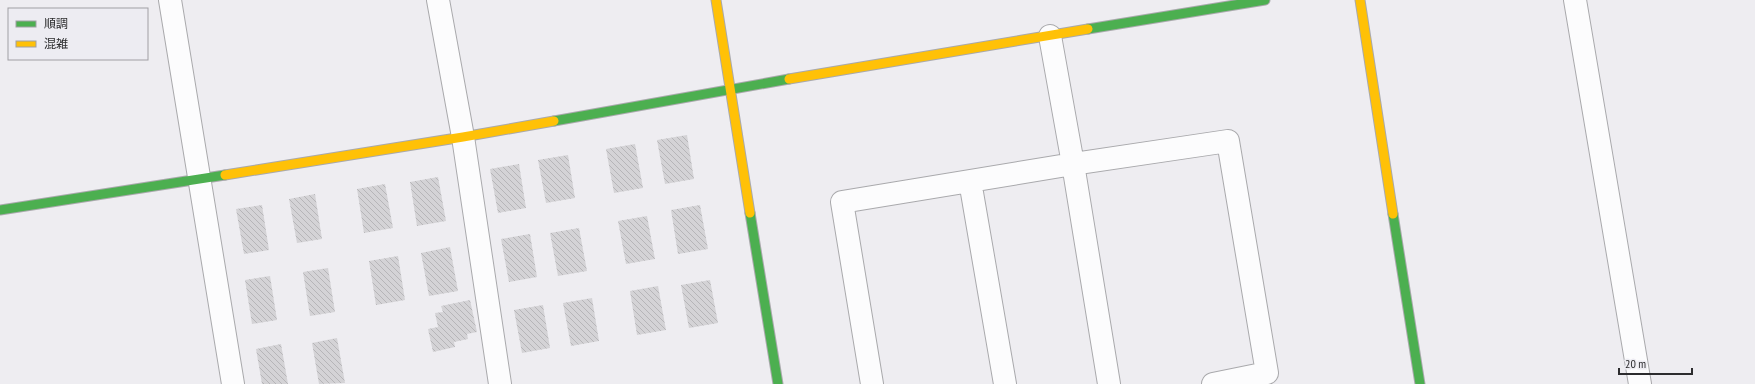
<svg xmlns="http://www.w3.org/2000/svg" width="1755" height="384" viewBox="0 0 1755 384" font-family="'PT Sans Narrow','Noto Sans JP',sans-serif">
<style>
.building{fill:url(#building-back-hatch)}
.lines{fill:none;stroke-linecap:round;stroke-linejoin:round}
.street-casing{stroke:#a9a9ac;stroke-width:24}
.fast-casing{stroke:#a9a9ac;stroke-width:11}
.slow-casing{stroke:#a9a9ac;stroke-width:11}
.street{stroke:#fcfcfd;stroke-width:22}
.fast{stroke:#4caf50;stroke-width:9}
.slow{stroke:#ffc107;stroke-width:9}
</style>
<defs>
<pattern id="building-back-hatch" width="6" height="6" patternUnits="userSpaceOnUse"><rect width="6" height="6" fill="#d4d3d6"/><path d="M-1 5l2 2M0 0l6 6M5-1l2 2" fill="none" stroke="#b6b5b8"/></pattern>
</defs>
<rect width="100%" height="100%" fill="#eeedf1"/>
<!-- building -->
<path class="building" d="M 687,135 L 694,179 L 665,184 L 657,140 Z
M 635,144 L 643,188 L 614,193 L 606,149 Z
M 568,155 L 575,198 L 546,203 L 538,160 Z
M 519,164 L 526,208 L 498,213 L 490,169 Z
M 438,177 L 446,221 L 417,226 L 410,182 Z
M 385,184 L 393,228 L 364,233 L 357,189 Z
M 315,194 L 322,239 L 297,243 L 289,199 Z
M 262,205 L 269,250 L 244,254 L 236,209 Z
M 700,205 L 708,249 L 678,254 L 671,210 Z
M 647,216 L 655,259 L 626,264 L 618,221 Z
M 579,228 L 587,271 L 558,276 L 550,233 Z
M 530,234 L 537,277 L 509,282 L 501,239 Z
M 450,247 L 458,291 L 429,296 L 421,253 Z
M 398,256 L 405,300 L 376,305 L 369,261 Z
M 328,268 L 335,312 L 310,316 L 303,272 Z
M 270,276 L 277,320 L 252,324 L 245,280 Z
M 710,280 L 718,323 L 689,328 L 681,285 Z
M 658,286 L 666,330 L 637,335 L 630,291 Z
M 592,298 L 599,341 L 571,346 L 563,303 Z
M 470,300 L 477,332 L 467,334 L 468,339 L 454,342 L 455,347 L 433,352 L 428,329 L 438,327 L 435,313 L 443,312 L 441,306 Z
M 543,305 L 550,348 L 522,353 L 514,310 Z
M 337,338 L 345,383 L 319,384 L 312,343 Z
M 281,344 L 288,384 L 262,384 L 256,349 Z"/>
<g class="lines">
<!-- street casing -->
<g class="street-casing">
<path id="street" d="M 170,0 L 233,384
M 438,0 L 463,137 L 500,384
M 1575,0 L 1640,384
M 1050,36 L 1073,164 L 1109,384
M 970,181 L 1005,384
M 872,384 L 842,202 L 1073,164 L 1228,141 L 1267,373 L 1213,384"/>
</g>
<!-- fast casing -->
<g class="fast-casing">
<path id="fast" d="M 1088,29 L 1265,0
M 554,121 L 789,79
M 0,210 L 225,175
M 750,213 L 778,384
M 1393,214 L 1420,384"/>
</g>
<!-- slow casing -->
<g class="slow-casing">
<path id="slow" d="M 716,0 L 750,213
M 1360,0 L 1393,214
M 789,79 L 1088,29
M 225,175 L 463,137 L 554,121"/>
</g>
<!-- street -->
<use href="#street" class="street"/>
<!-- fast -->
<use href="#fast" class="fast"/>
<!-- slow -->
<use href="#slow" class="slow"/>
</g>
<!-- legend -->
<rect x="8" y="8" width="140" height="52" fill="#edecf2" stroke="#a09fa4"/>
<rect x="16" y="21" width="20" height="6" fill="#4caf50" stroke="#a09fa4"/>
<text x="44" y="28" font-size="12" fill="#2c2c2e">順調</text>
<rect x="16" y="41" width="20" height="6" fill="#ffc107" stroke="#a09fa4"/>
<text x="44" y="48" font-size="12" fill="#2c2c2e">混雑</text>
<!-- scale -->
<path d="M1619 368v6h73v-6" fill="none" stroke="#2c2c2e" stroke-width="2"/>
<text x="1625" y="368" font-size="12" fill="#2c2c2e" stroke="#edecf2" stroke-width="3" paint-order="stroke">20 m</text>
</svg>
